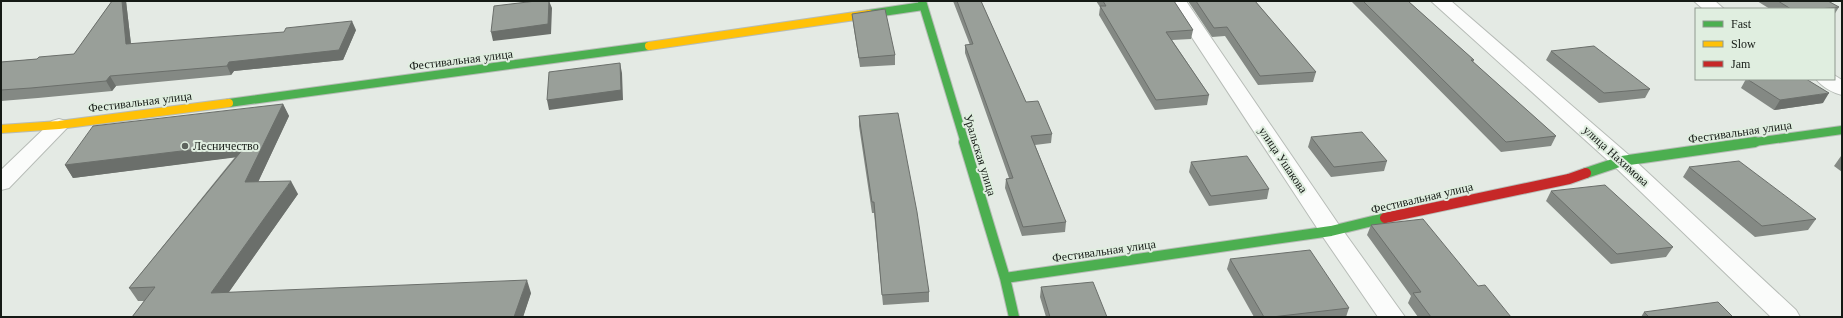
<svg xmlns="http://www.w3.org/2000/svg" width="1843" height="318" viewBox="0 0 1843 318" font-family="Georgia,serif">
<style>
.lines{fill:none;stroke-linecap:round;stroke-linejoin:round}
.street-casing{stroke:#b7bcb7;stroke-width:2}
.fast-far1-casing{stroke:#b7bcb7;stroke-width:10}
.fast-casing{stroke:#b7bcb7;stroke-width:12}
.slow-casing{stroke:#b7bcb7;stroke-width:10}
.jam-casing{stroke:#b7bcb7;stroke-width:12}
.street{fill:#fbfcfb;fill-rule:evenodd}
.fast-far1{stroke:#4caf50;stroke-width:8}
.fast{stroke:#4caf50;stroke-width:10}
.slow{stroke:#ffc107;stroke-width:8}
.jam{stroke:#c62828;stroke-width:10}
.wall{fill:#848984}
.shaded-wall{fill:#6b6f6b}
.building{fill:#999f99;stroke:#6b6f6b}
.poi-dot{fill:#5d635d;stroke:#e0eee0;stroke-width:1.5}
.labels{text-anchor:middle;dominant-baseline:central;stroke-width:4;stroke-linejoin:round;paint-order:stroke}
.street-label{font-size:12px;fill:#151a15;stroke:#e0eee0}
.poi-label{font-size:12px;fill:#151a15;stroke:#e0eee0;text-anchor:start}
</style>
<rect width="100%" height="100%" fill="#e4eae4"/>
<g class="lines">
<!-- street casing -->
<g class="street-casing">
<path id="street" d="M 1168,1 L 1186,1 L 1339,225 L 1405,317 L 1378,317 L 1323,237 Z
M 1431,1 L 1451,1 L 1630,156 L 1796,310 L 1800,317 L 1771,317 L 1614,166 Z
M 1694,1 L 1715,1 L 1724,9 L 1703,9 Z
M 1834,75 L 1842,80 L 1842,95 C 1833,93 1822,87 1816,79 L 1834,79 Z
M 59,119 L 66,121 L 70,125 L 66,129 L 9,188 L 1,190 L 1,170 L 52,121 Z"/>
</g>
<!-- fast-far1 casing -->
<g class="fast-far1-casing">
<path id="fast-far1" d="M 922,1 L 965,143
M 869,14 L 923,6
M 229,103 L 649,46
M 1748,143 L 1842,130"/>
</g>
<!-- fast casing -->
<g class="fast-casing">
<path id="fast" d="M 964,142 L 1005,278 L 1014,317
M 1586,173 L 1622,161 L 1755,142
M 1005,278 L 1331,231 L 1385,218"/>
</g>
<!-- slow casing -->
<g class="slow-casing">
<path id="slow" d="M 649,46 L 869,14
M 1,129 L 59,125 L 229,103"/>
</g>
<!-- jam casing -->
<g class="jam-casing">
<path id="jam" d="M 1385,218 L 1569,179 L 1586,173"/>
</g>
<!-- street -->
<use href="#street" class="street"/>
<!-- fast-far1 -->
<use href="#fast-far1" class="fast-far1"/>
<!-- fast -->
<use href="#fast" class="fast"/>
<!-- slow -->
<use href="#slow" class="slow"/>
<!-- jam -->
<use href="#jam" class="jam"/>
</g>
<!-- wall -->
<path class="wall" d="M 112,1 L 126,1 L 131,44 L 356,30 L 343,60 L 234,71 L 231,75 L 116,86 L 112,91 L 38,98 L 1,101 L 1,62 L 37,59 L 74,54 Z
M 953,1 L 981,1 L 1026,102 L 1052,134 L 1051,143 L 1035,145 L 1066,222 L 1065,232 L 1022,236 L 1005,188 L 1006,179 L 1009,178 L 965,53 L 965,45 L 970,45 Z
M 1096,1 L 1174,1 L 1193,30 L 1191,39 L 1172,40 L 1209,95 L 1207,105 L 1155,110 L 1099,15 L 1100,7 Z
M 1188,1 L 1255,1 L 1316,72 L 1313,82 L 1258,85 L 1225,36 L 1212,37 Z
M 1351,1 L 1408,1 L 1474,60 L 1473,62 L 1556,136 L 1551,146 L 1501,152 Z
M 1757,1 L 1828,1 L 1839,7 L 1834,15 L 1834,9 L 1770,9 Z
M 852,14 L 895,55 L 895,65 L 860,67 L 853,23 Z
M 1551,51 L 1650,89 L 1645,98 L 1599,103 L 1546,60 Z
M 1746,79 L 1806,79 L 1823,103 L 1774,110 L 1741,88 Z
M 283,104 L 289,116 L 258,182 L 298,194 L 229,292 L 531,293 L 523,317 L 132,317 L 144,301 L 138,301 L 129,288 L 235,157 L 73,178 L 65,165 Z
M 859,116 L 929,292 L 929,302 L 883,305 L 874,213 L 872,213 L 859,126 Z
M 1311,137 L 1387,161 L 1384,171 L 1331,177 L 1308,147 Z
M 1841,156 L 1842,156 L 1842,172 L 1834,166 Z
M 1191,162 L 1269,189 L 1267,199 L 1209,206 L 1189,172 Z
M 1689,167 L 1816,219 L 1808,230 L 1755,237 L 1683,177 Z
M 1551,191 L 1673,247 L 1666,257 L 1611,264 L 1546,201 Z
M 1371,225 L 1478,286 L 1511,317 L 1418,317 L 1408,303 L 1411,296 L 1367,235 Z
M 1230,259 L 1349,308 L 1346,317 L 1254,317 L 1227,269 Z
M 1041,287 L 1107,317 L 1046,317 L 1040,297 Z
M 1644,312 L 1733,317 L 1641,317 Z"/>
<!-- shaded-wall -->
<path class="shaded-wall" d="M 122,1 L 126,1 L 132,53 L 126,44 Z
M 549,1 L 552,8 L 551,34 L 493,41 L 491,32 Z
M 352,21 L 356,30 L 343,60 L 234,71 L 231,75 L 227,66 L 229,62 Z
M 620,63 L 622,73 L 623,100 L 549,110 L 547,100 Z
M 110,76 L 116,86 L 112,91 L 106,81 Z
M 1829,93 L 1823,103 L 1774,110 L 1780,100 Z
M 283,104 L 289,116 L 252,195 L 245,182 Z
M 248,143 L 254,155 L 73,178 L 65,165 Z
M 291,181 L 298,194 L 219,306 L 211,293 Z
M 527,280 L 531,293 L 523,317 L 514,317 Z"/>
<!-- building -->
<path class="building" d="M 112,1 L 122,1 L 126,44 L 284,32 L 286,28 L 352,21 L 339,50 L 229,62 L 227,66 L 110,76 L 106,81 L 31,88 L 1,90 L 1,62 L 37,59 L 39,57 L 74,54 Z
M 536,1 L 549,1 L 548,24 L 491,32 L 494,6 Z
M 957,1 L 981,1 L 1026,102 L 1038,101 L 1052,134 L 1031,136 L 1066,222 L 1023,227 L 1006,179 L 1013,178 L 965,45 L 973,44 Z
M 1103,1 L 1174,1 L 1193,30 L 1166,32 L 1209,95 L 1156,100 L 1100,6 L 1106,6 Z
M 1196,1 L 1255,1 L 1316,72 L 1260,76 L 1227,27 L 1214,28 Z
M 1363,1 L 1408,1 L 1474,60 L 1471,60 L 1556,136 L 1506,142 Z
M 1778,1 L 1828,1 L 1839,7 L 1819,9 L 1791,9 Z
M 885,9 L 895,55 L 859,58 L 852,14 Z
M 1594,46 L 1650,89 L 1604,93 L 1551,51 Z
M 620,63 L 621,90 L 547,100 L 549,72 Z
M 1747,79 L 1806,79 L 1829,93 L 1780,100 Z
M 283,104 L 245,182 L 291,181 L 211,293 L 527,280 L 514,317 L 132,317 L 155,287 L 129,288 L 248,143 L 65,165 L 93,126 Z
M 898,113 L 917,212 L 929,292 L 882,295 L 874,202 L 872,202 L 859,116 Z
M 1362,132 L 1387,161 L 1334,167 L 1311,137 Z
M 1247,156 L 1269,189 L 1211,196 L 1191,162 Z
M 1739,161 L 1816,219 L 1762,226 L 1689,167 Z
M 1605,185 L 1673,247 L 1617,254 L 1551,191 Z
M 1423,219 L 1478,286 L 1485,285 L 1511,317 L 1431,317 L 1413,293 L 1421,292 L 1371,225 Z
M 1310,250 L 1349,308 L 1272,317 L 1264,317 L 1230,259 Z
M 1093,282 L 1107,317 L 1050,317 L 1041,287 Z
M 1718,302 L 1733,317 L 1649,317 L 1644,312 Z"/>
<!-- markers -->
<circle class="poi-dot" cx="185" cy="146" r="4"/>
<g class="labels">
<!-- street labels -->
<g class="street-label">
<text transform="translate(461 60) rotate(-7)">Фестивальная улица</text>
<text transform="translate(140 102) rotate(-7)">Фестивальная улица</text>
<text transform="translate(1740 132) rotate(-8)">Фестивальная улица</text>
<text transform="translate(980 155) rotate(73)">Уральская улица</text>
<text transform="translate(1616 156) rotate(42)">улица Нахимова</text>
<text transform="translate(1283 160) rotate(56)">улица Ушакова</text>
<text transform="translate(1422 198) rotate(-13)">Фестивальная улица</text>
<text transform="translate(1104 251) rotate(-8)">Фестивальная улица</text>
</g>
<!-- poi labels -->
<g class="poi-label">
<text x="193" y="146">Лесничество</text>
</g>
</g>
<!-- border -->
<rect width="1843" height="318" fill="none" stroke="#151a15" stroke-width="4"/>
<!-- legend -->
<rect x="1695" y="8" width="140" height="72" fill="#e0eee0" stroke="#8f998f"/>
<rect x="1703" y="21" width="20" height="6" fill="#4caf50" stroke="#8f998f"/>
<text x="1731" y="28" font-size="12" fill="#151a15">Fast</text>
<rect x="1703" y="41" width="20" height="6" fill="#ffc107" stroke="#8f998f"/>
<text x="1731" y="48" font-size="12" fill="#151a15">Slow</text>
<rect x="1703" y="61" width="20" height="6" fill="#c62828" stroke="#8f998f"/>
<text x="1731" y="68" font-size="12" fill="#151a15">Jam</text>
</svg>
